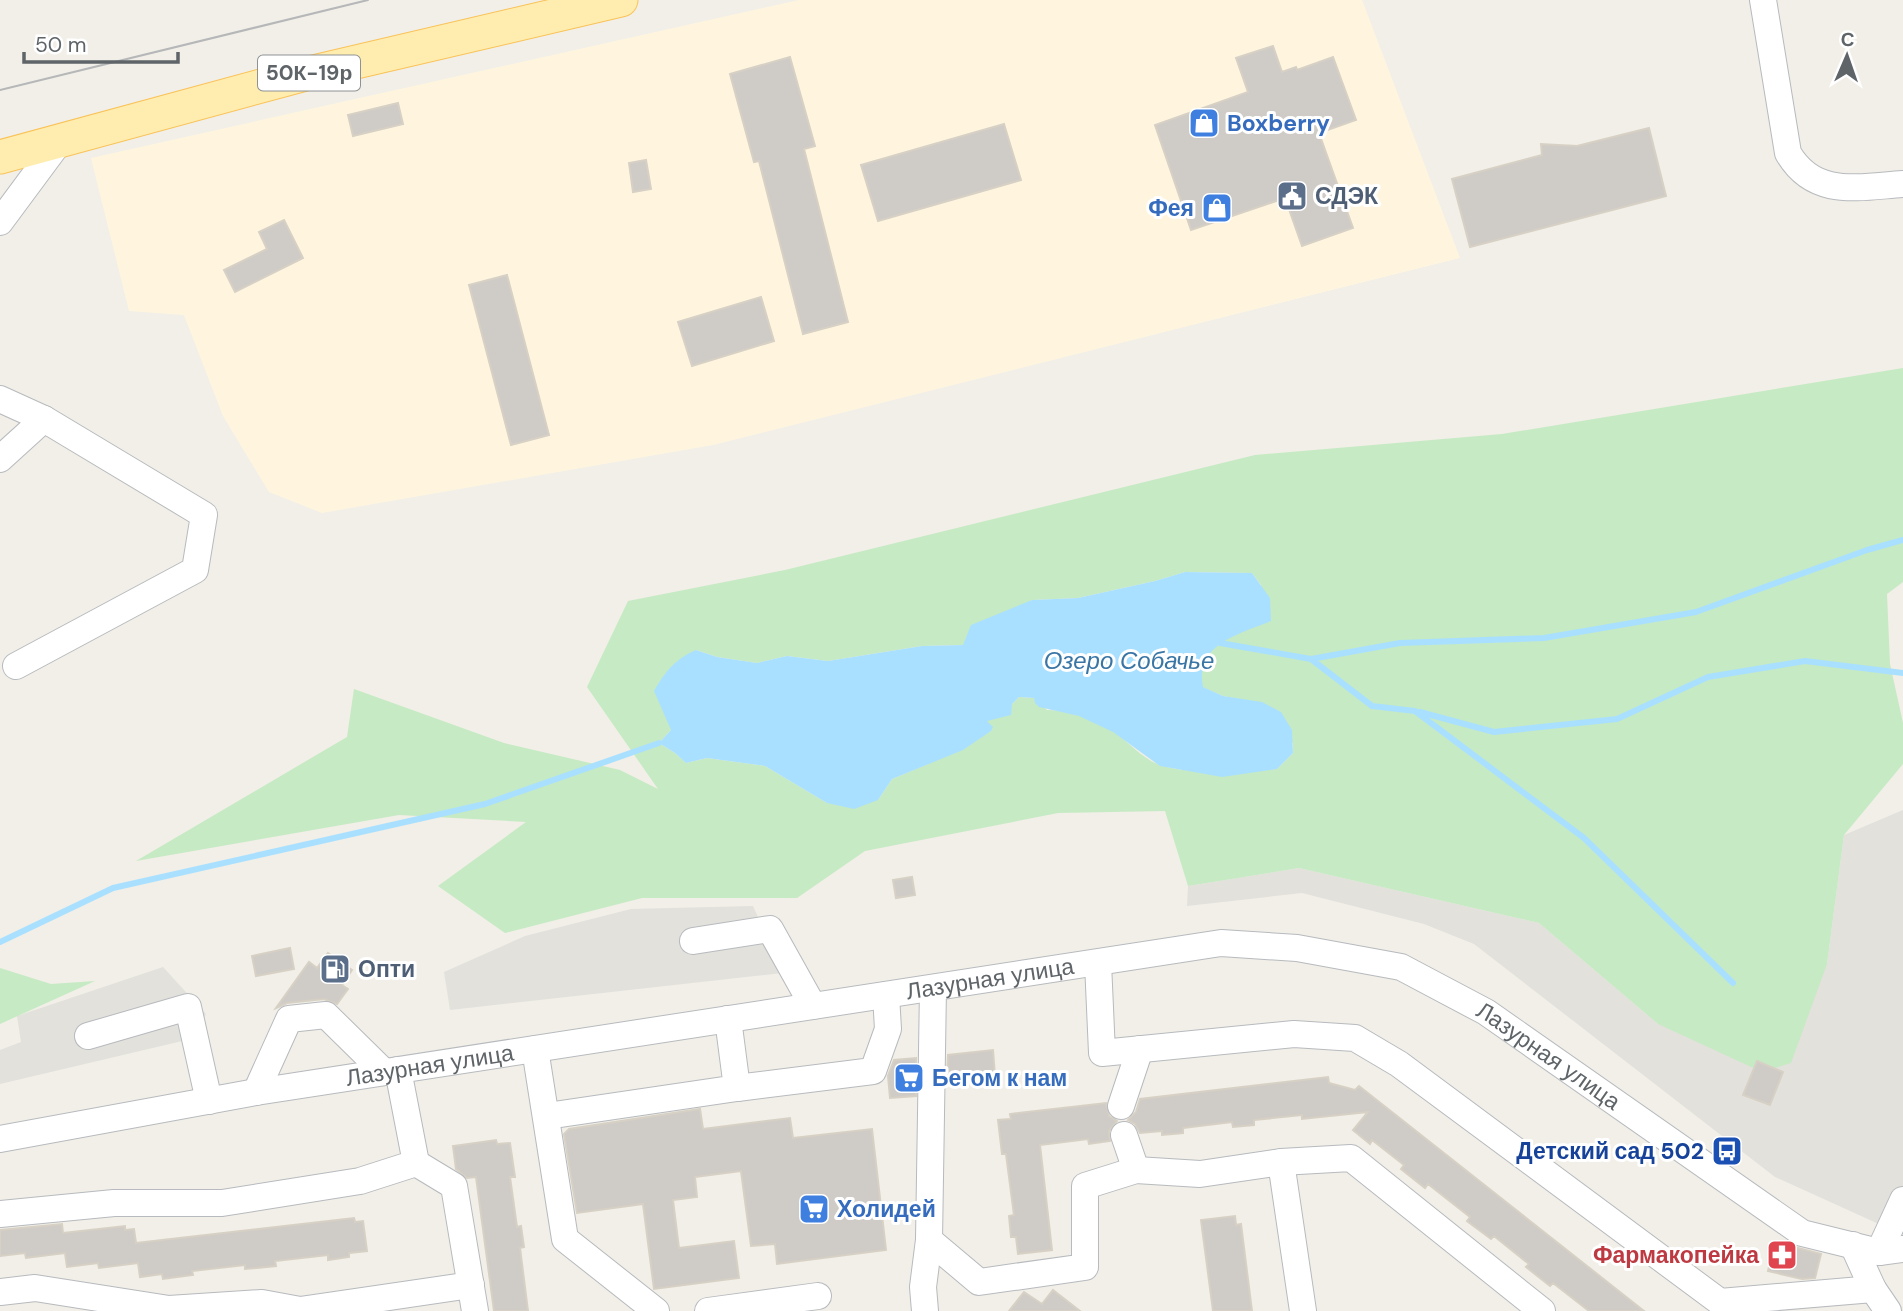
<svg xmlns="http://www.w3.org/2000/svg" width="1903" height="1311" viewBox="0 0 1903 1311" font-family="'DM Sans',sans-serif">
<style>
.commercial{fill:#fff5df}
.industrial{fill:#e2e1dc}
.green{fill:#c6eac3;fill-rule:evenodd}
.water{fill:#aae0ff}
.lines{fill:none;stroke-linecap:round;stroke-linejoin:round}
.stream{stroke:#aae0ff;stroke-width:6}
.building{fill:#cfcbc6;stroke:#d7d0c5;stroke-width:2}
.minor-casing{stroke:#b7babe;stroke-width:28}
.major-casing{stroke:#fac258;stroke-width:35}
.minor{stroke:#fff;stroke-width:26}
.major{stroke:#ffedaf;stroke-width:33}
.tram{stroke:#b6b7b8;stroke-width:2}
.labels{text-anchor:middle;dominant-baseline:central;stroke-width:6;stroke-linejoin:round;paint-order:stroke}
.shield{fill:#fff;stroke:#8e9295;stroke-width:2}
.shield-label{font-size:21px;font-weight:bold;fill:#5e6468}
.shop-label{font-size:23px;font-weight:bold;fill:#366cbe;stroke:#fff;text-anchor:start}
.service-label{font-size:23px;font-weight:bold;fill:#4e5e75;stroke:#fff;text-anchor:start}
.street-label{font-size:23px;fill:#5e6468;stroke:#fff}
.transit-label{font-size:23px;font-weight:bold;fill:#164399;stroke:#fff;text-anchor:end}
.health-label{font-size:23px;font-weight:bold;fill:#be3a42;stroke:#fff;text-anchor:end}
.water-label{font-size:24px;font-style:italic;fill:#3976a6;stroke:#fff}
</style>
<rect width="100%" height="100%" fill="#f1efe7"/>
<!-- commercial -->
<path class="commercial" d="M 799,0 L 1362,0 L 1460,258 L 713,445 L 322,513 L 269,492 L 223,416 L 184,315 L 129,311 L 91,158 Z"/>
<!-- industrial -->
<path class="industrial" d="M 1903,810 L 1903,1221 L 1881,1225 L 1775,1177 L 1474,944 L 1424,924 L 1302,893 L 1187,906 L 1188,886 L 1299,868 L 1539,923 L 1658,1024 L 1827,964 L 1844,835 Z
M 753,906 L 783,973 L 450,1010 L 444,972 L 525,936 L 631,909 Z
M 163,967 L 206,1014 L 195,1038 L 0,1084 L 0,1050 L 21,1042 L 17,1016 Z"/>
<!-- green -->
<path class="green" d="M 1903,368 L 1903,582 L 1887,594 L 1890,664 L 1903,723 L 1903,764 L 1844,835 L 1827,964 L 1791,1063 L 1762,1072 L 1658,1024 L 1539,923 L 1299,868 L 1188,886 L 1165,811 L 1058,813 L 865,851 L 797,898 L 642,898 L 505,933 L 438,886 L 526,822 L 399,815 L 136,861 L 347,737 L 354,689 L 504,743 L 620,770 L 658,789 L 587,687 L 628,601 L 785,570 L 1255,455 L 1502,434 ZM 1185,572 L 1252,573 L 1261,585 L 1206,658 L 1200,673 L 1202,687 L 1223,696 L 1244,700 L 1293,743 L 1293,753 L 1277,769 C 1242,771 1196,775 1163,766 C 1144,761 1129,742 1114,732 C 1096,721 1068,709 1047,710 L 1034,698 L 1019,697 L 1012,704 L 986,721 L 991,731 L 928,764 L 892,779 L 878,800 L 827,803 L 765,766 L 707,758 L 686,763 L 675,753 L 659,743 L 671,730 L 696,650 L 717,657 L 757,663 L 787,656 L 828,661 L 922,646 L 963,645 L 1032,600 L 1078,598 L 1155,581 Z
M 0,968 L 51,984 L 95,981 L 0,1024 Z"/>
<!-- water -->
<path class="water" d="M 1185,572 L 1252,573 L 1270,598 L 1271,621 C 1240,634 1194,644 1203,687 L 1223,696 L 1262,702 L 1281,712 L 1292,730 L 1293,753 L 1277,769 L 1222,777 L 1160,766 L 1113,732 L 1079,716 L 1039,707 L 1035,703 L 1034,698 L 1019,697 L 1012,704 L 1011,715 L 987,721 L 993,727 L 991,731 L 963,750 L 892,779 L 878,800 L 854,809 L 827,803 L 765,766 L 707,758 L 686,763 L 675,753 L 659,743 L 671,730 L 654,691 C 665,672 675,659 696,650 L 717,657 L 757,663 L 787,656 L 828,661 L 922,646 L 963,645 L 971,625 L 1032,600 L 1078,598 L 1155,581 Z"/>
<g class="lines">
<!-- stream -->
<path class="stream" d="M 1220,643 L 1311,659 L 1372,706 L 1415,711 L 1584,838 L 1733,983
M 1311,659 L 1400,643 L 1544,638 L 1696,612 L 1867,550 L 1903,540
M 1420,712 L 1494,732 L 1617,719 L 1708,677 L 1805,661 L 1903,673
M 0,942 L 113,888 L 485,804 L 659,743"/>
</g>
<!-- building -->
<path class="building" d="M 1273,46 L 1282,72 L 1296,67 L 1297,70 L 1333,57 L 1356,120 L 1319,133 L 1353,228 L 1302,246 L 1285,198 L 1191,230 L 1155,125 L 1248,92 L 1236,58 Z
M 790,57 L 815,146 L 804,149 L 848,322 L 803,334 L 759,161 L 754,162 L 730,74 Z
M 398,103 L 403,124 L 353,136 L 348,115 Z
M 1004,124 L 1021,180 L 878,221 L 861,165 Z
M 1649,128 L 1666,196 L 1470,247 L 1452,179 L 1542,155 L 1541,144 L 1577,146 Z
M 646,160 L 651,189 L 633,192 L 629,163 Z
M 284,220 L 303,258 L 235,292 L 224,270 L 267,249 L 259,232 Z
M 507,275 L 549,435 L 511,445 L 469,285 Z
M 761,297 L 774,341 L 692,366 L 678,322 Z
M 912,877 L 915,895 L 896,898 L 893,880 Z
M 290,948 L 294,969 L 256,976 L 252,956 Z
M 328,953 L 352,970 L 342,985 L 348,989 L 337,1004 L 324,999 L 287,1003 L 276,1008 L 309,962 L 317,968 Z
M 993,1050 L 995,1076 L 947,1080 L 948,1055 Z
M 916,1058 L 916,1096 L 890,1098 L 888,1076 L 894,1060 Z
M 1757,1061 L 1783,1072 L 1770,1105 L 1743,1095 Z
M 1328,1077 L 1329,1083 L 1355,1090 L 1359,1086 L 1644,1311 L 1589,1311 L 1553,1283 L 1550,1286 L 1526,1267 L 1529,1264 L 1494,1236 L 1491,1239 L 1467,1221 L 1470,1217 L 1428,1184 L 1425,1188 L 1401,1169 L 1404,1165 L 1372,1140 L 1370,1144 L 1353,1130 L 1368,1112 L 1302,1119 L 1302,1115 L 1254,1120 L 1254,1125 L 1233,1127 L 1232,1122 L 1183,1128 L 1183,1133 L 1162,1135 L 1162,1131 L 1140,1133 L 1135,1124 L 1128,1120 L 1136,1112 L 1140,1099 Z
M 1106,1103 L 1109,1116 L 1117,1121 L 1109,1131 L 1110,1141 L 1089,1144 L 1088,1139 L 1040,1145 L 1052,1250 L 1018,1254 L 1016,1237 L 1011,1237 L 1009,1216 L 1014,1215 L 1006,1154 L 1002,1154 L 998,1120 L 1011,1119 L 1010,1114 Z
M 700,1109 L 703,1129 L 790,1118 L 793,1138 L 872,1129 L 886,1250 L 777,1264 L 775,1244 L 751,1246 L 741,1171 L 695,1177 L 697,1197 L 673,1200 L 679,1248 L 734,1241 L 739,1278 L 654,1289 L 643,1204 L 577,1213 L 564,1134 L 569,1129 Z
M 496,1140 L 497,1144 L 510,1143 L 515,1177 L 510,1177 L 517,1227 L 521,1226 L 524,1247 L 520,1248 L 528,1311 L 494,1311 L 476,1177 L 467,1178 L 456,1169 L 453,1146 Z
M 1235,1216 L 1236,1225 L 1241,1224 L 1252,1311 L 1213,1311 L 1201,1220 Z
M 354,1218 L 355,1222 L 363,1221 L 367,1251 L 349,1253 L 349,1257 L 328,1260 L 328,1255 L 275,1261 L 276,1266 L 245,1269 L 245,1265 L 192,1271 L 193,1275 L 163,1279 L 162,1274 L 140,1277 L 138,1263 L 99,1268 L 98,1263 L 67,1267 L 65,1253 L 26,1258 L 25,1253 L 0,1256 L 0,1230 L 62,1224 L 63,1233 L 125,1226 L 125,1230 L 134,1229 L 136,1243 Z
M 1775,1242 L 1821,1254 L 1815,1278 L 1802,1279 L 1768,1271 Z
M 1053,1290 L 1080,1311 L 1009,1311 L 1024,1292 L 1042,1304 Z"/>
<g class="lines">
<!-- minor casing -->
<g class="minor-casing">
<g id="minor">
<path d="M 1763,0 L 1788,153 C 1814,198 1858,187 1903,184"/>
<path d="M 0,222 L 60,141"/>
<path d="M 0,399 L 44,419 L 204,515 L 195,570 L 16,666"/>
<path d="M 0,459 L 44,419"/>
<path d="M 693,941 L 770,929 L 813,1006"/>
<path d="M 1098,963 L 1102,1053 L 1294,1034 L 1355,1038 L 1399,1064 L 1720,1302 L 1873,1289"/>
<path d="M 88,1036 L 188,1007 L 209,1101"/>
<path d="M 535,1049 L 565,1239 L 656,1311"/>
<path d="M 737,1088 L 873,1071 L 888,1029 L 886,995"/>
<path d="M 256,1092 L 289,1019 L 326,1015 L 384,1072"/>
<path d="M 1121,1106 L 1140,1049"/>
<path d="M 547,1116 L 737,1088 L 728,1019"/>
<path d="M 1124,1135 L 1136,1170"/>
<path id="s1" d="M 0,1139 L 256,1092 L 1221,943 L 1297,948 L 1401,967 L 1486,1012 L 1802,1233 L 1879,1252 L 1903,1249"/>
<path d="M 1281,1162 L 1303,1311"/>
<path d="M 416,1163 L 454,1186 L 475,1311"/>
<path d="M 0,1214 L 114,1203 L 222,1203 L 360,1181 L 416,1163 L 398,1070"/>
<path d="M 929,1240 L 979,1282 L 1085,1267 L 1085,1186 L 1136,1170 L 1200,1174 L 1281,1162 L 1351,1158 L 1542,1311"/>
<path d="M 1853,1245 L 1873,1289 L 1888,1311"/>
<path d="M 1879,1252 L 1903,1200"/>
<path d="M 0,1292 L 35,1288 L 169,1309 L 262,1303 L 300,1310 L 471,1285"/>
<path d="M 708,1311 L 818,1296"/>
<path d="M 925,1311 L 923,1287 L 929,1240 L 933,988"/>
</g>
</g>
<!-- major casing -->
<g class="major-casing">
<path id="major" d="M 0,157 L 309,73 L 621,0"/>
</g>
<!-- minor -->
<use href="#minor" class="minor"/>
<!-- major -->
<use href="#major" class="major"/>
<!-- tram -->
<path class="tram" d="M 0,90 L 368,0"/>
</g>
<!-- icons -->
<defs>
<g id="shop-square" transform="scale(1.575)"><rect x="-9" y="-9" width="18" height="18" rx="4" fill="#3f7fe0" stroke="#fff"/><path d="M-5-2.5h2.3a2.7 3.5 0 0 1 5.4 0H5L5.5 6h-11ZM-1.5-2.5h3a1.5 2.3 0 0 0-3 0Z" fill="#fff"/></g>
<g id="civic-square" transform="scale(1.575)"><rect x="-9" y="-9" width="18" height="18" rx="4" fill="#5c6f8a" stroke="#fff"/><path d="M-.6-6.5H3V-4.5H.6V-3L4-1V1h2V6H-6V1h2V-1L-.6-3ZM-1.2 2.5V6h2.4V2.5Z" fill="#fff"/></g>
<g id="fuel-square" transform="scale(1.575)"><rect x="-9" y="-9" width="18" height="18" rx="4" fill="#5c6f8a" stroke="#fff"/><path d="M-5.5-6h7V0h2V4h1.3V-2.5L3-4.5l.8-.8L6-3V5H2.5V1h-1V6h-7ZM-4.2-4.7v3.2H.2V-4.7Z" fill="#fff"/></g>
<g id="supermarket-square" transform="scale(1.575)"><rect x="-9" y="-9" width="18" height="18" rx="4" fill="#3f7fe0" stroke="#fff"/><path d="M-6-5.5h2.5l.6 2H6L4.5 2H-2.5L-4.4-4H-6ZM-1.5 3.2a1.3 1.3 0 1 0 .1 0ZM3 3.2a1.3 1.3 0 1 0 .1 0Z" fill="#fff"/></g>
<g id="bus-square" transform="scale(1.575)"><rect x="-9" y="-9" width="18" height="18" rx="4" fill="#1a4fb4" stroke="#fff"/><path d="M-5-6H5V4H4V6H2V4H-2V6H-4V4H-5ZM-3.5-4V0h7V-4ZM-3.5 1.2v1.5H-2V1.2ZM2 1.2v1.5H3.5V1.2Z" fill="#fff"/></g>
<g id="pharmacy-square" transform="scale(1.575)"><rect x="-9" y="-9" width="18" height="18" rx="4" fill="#e0444e" stroke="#fff"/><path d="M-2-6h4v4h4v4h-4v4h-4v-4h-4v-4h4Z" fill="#fff"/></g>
</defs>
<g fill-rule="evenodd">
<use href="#shop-square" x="1204" y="123"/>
<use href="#civic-square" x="1292" y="196"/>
<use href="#shop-square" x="1217" y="208"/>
<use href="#fuel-square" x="335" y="969"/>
<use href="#supermarket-square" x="909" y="1078"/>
<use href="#bus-square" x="1727" y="1151"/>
<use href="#supermarket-square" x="814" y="1209"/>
<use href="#pharmacy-square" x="1782" y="1255"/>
</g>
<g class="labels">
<!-- shield labels -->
<rect class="shield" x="258" y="55.5" width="102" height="35" rx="5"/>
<g class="shield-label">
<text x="309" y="73">50К-19р</text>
</g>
<!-- shop labels -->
<g class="shop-label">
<text x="1227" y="123">Boxberry</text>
<text x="1194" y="208" text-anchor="end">Фея</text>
<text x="932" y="1078">Бегом к нам</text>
<text x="837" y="1209">Холидей</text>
</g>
<!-- service labels -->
<g class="service-label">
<text x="1315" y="196">СДЭК</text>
<text x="358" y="969">Опти</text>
</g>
<!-- street labels -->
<g class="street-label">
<text stroke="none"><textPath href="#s1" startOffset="1003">Лазурная улица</textPath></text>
<text stroke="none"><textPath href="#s1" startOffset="1591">Лазурная улица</textPath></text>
<text stroke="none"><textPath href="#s1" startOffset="436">Лазурная улица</textPath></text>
</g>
<!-- transit labels -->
<g class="transit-label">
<text x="1704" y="1151">Детский сад 502</text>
</g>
<!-- health labels -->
<g class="health-label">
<text x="1759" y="1255">Фармакопейка</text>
</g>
<!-- water labels -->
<g class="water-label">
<text x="1129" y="660">Озеро Собачье</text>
</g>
</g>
<!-- north arrow -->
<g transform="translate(1847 56) rotate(2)" stroke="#ffffff" stroke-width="5" paint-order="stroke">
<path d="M0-5L12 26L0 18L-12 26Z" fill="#5e6468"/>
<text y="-10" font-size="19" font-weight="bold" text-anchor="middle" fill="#5e6468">С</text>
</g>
<!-- scale -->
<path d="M24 52v10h154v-10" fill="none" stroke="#5e6468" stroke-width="3.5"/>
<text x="35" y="52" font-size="21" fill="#5e6468" stroke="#ffffff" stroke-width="5" paint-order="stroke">50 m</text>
</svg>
